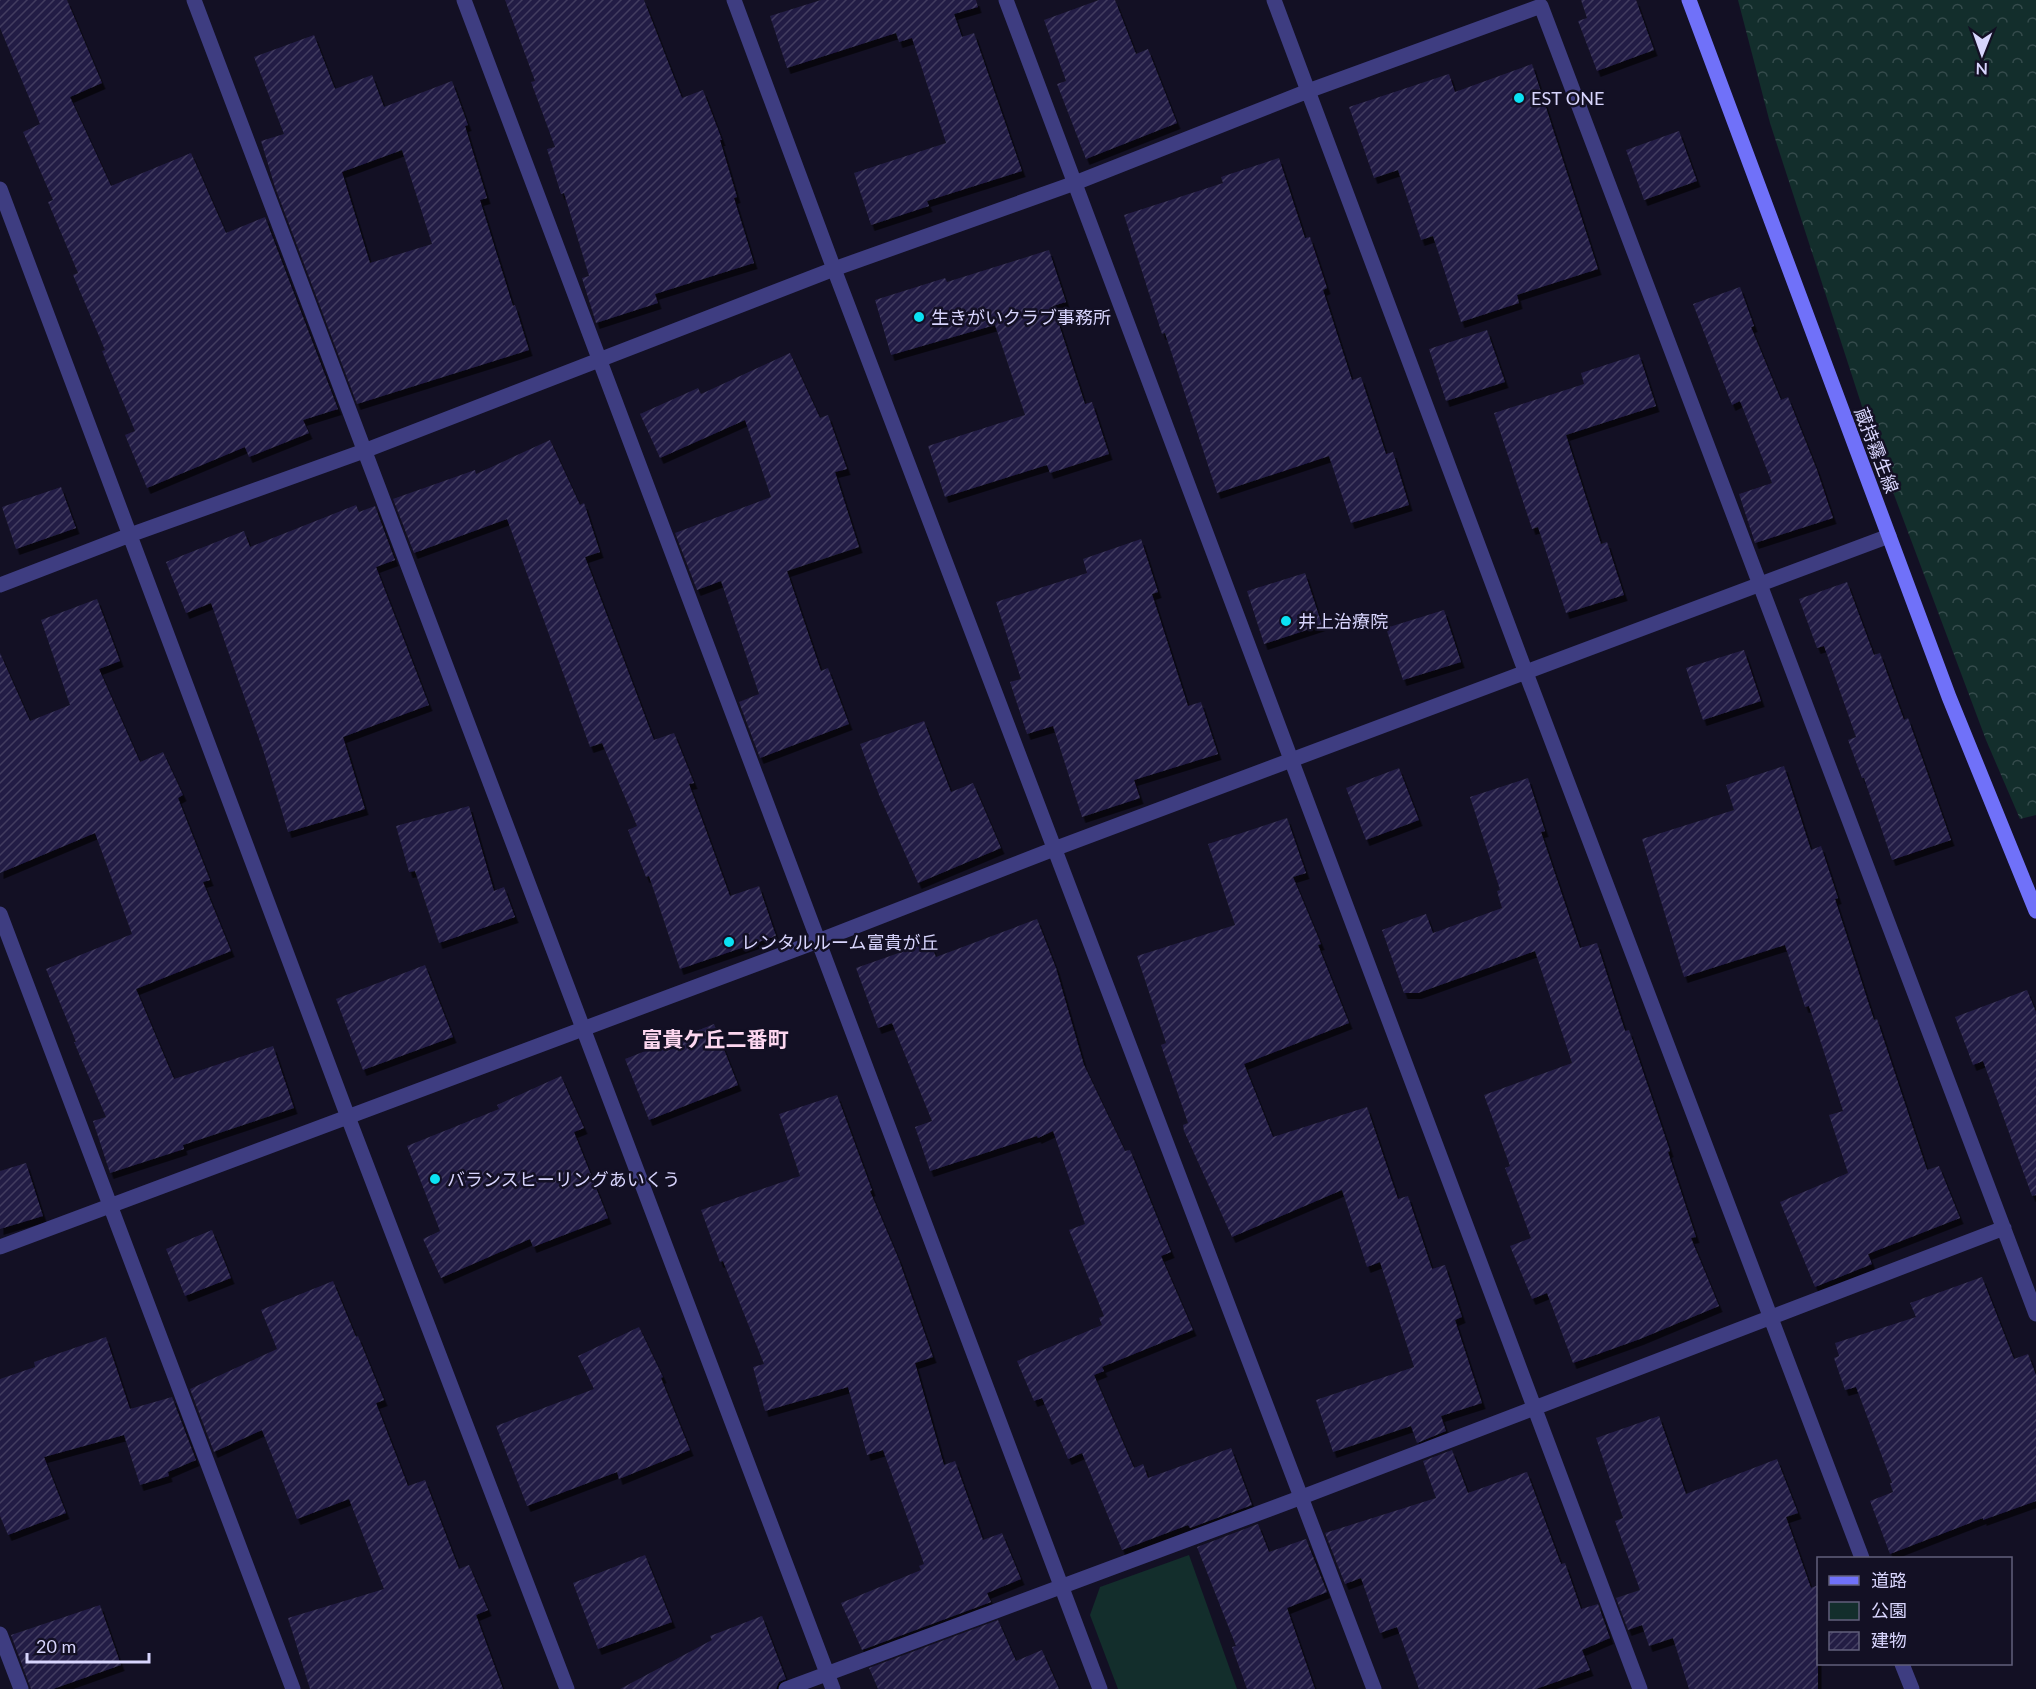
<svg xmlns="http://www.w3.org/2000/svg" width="2036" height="1689" viewBox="0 0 2036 1689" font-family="Lato,'Noto Sans JP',sans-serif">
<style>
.forest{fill:url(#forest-crowns)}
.park{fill:#132e2c}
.building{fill:url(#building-hatch);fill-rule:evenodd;filter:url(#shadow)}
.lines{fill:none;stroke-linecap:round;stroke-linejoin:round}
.street{stroke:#3e3d81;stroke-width:15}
.secondary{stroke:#7071f9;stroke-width:15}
.poi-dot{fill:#0be2f3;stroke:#131024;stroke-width:2}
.labels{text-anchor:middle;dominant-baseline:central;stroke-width:5;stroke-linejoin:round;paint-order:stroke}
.poi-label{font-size:18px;fill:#d8d5fd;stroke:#131024;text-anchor:start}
.street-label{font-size:18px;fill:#d8d5fd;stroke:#131024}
.quarter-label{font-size:21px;font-weight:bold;fill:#fdd7f0;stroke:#131024}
</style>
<defs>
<pattern id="forest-crowns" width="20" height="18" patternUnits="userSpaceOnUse" patternTransform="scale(1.5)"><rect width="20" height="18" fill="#132e2c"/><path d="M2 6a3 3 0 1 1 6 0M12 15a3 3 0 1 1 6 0" fill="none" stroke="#354b4c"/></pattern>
<pattern id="building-hatch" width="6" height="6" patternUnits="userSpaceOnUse" patternTransform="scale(1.5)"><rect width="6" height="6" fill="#231d44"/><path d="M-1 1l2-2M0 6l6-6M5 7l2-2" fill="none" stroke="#423d60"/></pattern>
<filter id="shadow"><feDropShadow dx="3.5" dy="6" stdDeviation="0" flood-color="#0009"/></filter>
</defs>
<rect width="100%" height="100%" fill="#131024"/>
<!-- forest -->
<path class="forest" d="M 1738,0 L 2036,0 L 2036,815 L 2020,819 L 1986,740 L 1869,428 L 1770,123 Z"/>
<!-- park -->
<path class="park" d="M 1189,1555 L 1237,1689 L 1118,1689 L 1090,1615 L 1100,1587 Z"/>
<!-- building -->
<path class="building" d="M 0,0 L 67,0 L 102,83 L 70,97 L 111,186 L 191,153 L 226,233 L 265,217 L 338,409 L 303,420 L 309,433 L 249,457 L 245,447 L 147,488 L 125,435 L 135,431 L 102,351 L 105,350 L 73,275 L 78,273 L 48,202 L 53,200 L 23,132 L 40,124 L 0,28 Z
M 505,0 L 644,0 L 682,98 L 703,90 L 722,140 L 720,140 L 737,197 L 734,198 L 754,263 L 655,294 L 658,303 L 596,323 L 582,278 L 589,276 L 564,193 L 561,194 L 547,149 L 555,147 L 531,82 L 535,81 Z
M 821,0 L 976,0 L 978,7 L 954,14 L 962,37 L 974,33 L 1022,171 L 927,201 L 929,206 L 871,225 L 854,173 L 946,143 L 912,38 L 899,42 L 896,33 L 787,68 L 770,16 Z
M 1099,0 L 1115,0 L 1136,54 L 1148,49 L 1177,123 L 1086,159 L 1057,84 L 1066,81 L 1044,20 Z
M 1581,0 L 1636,0 L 1654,50 L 1597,71 L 1578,21 L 1587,18 Z
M 314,35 L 335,89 L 372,75 L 384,107 L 452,81 L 468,125 L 465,126 L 487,198 L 480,200 L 513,306 L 515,305 L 529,350 L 357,404 L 275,187 L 261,141 L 284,134 L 254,57 ZM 402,150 L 432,244 L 370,263 L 342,172 Z
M 1532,64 L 1598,269 L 1517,295 L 1519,303 L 1461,322 L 1433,236 L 1421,240 L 1398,170 L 1374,178 L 1349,107 L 1449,74 L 1455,92 Z
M 1679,131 L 1697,181 L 1644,200 L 1626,150 Z
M 1279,158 L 1305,238 L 1310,237 L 1327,288 L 1323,290 L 1352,380 L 1361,377 L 1386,454 L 1393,452 L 1409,505 L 1351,523 L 1329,456 L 1217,493 L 1165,333 L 1162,334 L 1124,215 L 1223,183 L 1221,177 Z
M 1049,250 L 1066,302 L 1053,306 L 1085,404 L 1092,402 L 1109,454 L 1050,473 L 1047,465 L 945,497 L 928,446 L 1025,415 L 995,325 L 891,355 L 875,300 L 945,278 L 947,282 Z
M 1740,287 L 1754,326 L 1751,327 L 1781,400 L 1788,397 L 1817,470 L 1833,518 L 1755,543 L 1739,494 L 1772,483 L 1740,401 L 1732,405 L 1693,304 Z
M 1487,330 L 1505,382 L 1446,401 L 1429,349 Z
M 790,353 L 820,418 L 828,415 L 847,469 L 835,472 L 859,547 L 787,571 L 821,671 L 828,668 L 849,724 L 760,758 L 739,702 L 759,694 L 721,581 L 697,590 L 675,533 L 771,497 L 745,420 L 660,458 L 640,414 L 698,388 L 701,394 Z
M 1639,354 L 1656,406 L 1566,435 L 1601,544 L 1607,542 L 1624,595 L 1566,613 L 1538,527 L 1532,529 L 1494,413 L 1584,384 L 1581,373 Z
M 550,440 L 580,505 L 584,503 L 600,552 L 585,557 L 654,740 L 674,733 L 694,783 L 689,784 L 730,896 L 759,886 L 776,936 L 680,969 L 649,876 L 646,877 L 628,830 L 637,826 L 602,743 L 590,747 L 507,519 L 414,553 L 393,499 L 475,470 L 476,474 Z
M 61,487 L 76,528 L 16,549 L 2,507 Z
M 356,505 L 359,512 L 375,506 L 395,560 L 376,567 L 429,705 L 343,737 L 365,809 L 288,832 L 263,750 L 211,603 L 186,613 L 166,562 L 244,531 L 250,547 Z
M 1141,539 L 1158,592 L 1152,594 L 1188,706 L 1201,702 L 1218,754 L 1134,780 L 1140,798 L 1082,817 L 1053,726 L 1027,734 L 1010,682 L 1021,679 L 996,602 L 1087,573 L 1083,559 Z
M 1305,573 L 1322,625 L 1264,644 L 1247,591 Z
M 1847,582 L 1874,655 L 1880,653 L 1904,720 L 1908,718 L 1951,840 L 1892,860 L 1864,778 L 1862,778 L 1848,740 L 1856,737 L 1824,646 L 1817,648 L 1799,599 Z
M 97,599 L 120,661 L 99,669 L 140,762 L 163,752 L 183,795 L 178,798 L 210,880 L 203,882 L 231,951 L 136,989 L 174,1079 L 273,1046 L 294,1108 L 183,1145 L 184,1149 L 110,1173 L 93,1121 L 106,1117 L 74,1042 L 76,1042 L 46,969 L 132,934 L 95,833 L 0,873 L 0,653 L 30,721 L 70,705 L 41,620 Z
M 1444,610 L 1461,662 L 1403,680 L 1386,628 Z
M 1744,650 L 1761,701 L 1703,720 L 1686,668 Z
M 924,721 L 951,792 L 973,783 L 1001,848 L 918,883 L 879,795 L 860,744 Z
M 1784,766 L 1811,850 L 1821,846 L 1838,898 L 1835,899 L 1874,1020 L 1877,1019 L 1927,1170 L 1939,1166 L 1960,1218 L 1868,1254 L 1872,1264 L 1815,1287 L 1780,1202 L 1848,1173 L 1829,1115 L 1843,1111 L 1809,1006 L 1805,1007 L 1785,945 L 1684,977 L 1642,839 L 1734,810 L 1726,785 Z
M 1399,768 L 1419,820 L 1366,840 L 1346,788 Z
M 1528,778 L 1545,831 L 1541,832 L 1580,948 L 1597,943 L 1625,1031 L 1629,1030 L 1670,1151 L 1668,1152 L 1696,1237 L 1691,1238 L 1719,1306 L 1640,1339 L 1573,1363 L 1547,1293 L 1532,1299 L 1510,1246 L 1531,1238 L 1505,1168 L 1510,1166 L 1484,1095 L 1572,1063 L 1535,951 L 1418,993 L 1404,993 L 1382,930 L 1426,914 L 1433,933 L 1502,908 L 1497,891 L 1500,890 L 1470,797 Z
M 469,806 L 494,891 L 504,887 L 515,917 L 439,943 L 415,871 L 409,872 L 396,826 Z
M 1287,818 L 1306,873 L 1293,877 L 1321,944 L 1318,945 L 1349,1023 L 1244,1064 L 1273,1137 L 1367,1107 L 1398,1199 L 1408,1196 L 1432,1269 L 1445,1265 L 1462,1317 L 1455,1320 L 1482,1403 L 1441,1416 L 1446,1431 L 1417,1443 L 1411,1426 L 1333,1452 L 1316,1400 L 1414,1367 L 1380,1262 L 1367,1267 L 1342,1190 L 1232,1237 L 1184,1131 L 1183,1125 L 1188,1123 L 1161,1045 L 1166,1043 L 1137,956 L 1235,925 L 1208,844 Z
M 1037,919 L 1056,968 L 1084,1065 L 1125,1151 L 1130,1150 L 1171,1252 L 1161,1256 L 1193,1330 L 1102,1367 L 1104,1371 L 1094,1375 L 1134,1468 L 1143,1464 L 1148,1478 L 1231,1448 L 1252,1505 L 1190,1528 L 1188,1525 L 1122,1550 L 1082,1453 L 1068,1459 L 1042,1398 L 1034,1401 L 1017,1361 L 1102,1325 L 1099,1318 L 1104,1316 L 1069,1230 L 1085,1224 L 1053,1131 L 1038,1138 L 1037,1136 L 930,1171 L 915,1127 L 932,1121 L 892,1023 L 878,1028 L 856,968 L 930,942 L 936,957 Z
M 425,965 L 453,1037 L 363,1070 L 336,999 Z
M 2027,990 L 2036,1012 L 2036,1195 L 2032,1196 L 1983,1061 L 1973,1065 L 1955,1017 Z
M 714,1024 L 738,1085 L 649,1120 L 625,1059 Z
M 561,1076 L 584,1128 L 574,1132 L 608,1218 L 533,1247 L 530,1239 L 441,1278 L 423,1239 L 440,1231 L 407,1146 L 499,1109 L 497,1105 Z
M 837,1095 L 872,1190 L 870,1191 L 899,1260 L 933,1357 L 915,1363 L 944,1465 L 955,1461 L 983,1540 L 1002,1533 L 1021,1579 L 987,1593 L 991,1602 L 862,1650 L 841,1603 L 921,1570 L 919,1566 L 924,1564 L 883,1450 L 867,1455 L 848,1387 L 765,1411 L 753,1367 L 764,1364 L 723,1261 L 720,1262 L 701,1210 L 800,1176 L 779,1114 Z
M 26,1163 L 43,1216 L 0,1229 L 0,1171 Z
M 212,1230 L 231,1278 L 185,1296 L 166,1249 Z
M 1982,1277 L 2014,1359 L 2028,1354 L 2036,1375 L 2036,1501 L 1983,1520 L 1983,1518 L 1890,1554 L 1870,1501 L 1893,1492 L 1890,1483 L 1892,1483 L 1856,1387 L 1845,1390 L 1834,1358 L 1839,1356 L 1835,1343 L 1916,1317 L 1910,1303 Z
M 333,1281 L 356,1337 L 358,1336 L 384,1400 L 376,1403 L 408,1486 L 425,1480 L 459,1569 L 469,1565 L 488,1610 L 476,1615 L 503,1689 L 310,1689 L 288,1618 L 384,1589 L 349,1499 L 297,1519 L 262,1430 L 214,1452 L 190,1389 L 277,1349 L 261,1310 Z
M 639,1327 L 663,1377 L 661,1378 L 690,1450 L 619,1479 L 617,1472 L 527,1506 L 496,1426 L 594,1389 L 578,1356 Z
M 106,1337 L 130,1409 L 172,1397 L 196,1460 L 168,1472 L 169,1476 L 140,1485 L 124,1435 L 44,1457 L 66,1513 L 8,1535 L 0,1516 L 0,1379 L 35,1367 L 34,1362 Z
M 1659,1416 L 1686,1494 L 1777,1459 L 1798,1513 L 1786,1517 L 1811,1588 L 1818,1585 L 1818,1689 L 1689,1689 L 1673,1638 L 1649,1646 L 1642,1625 L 1628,1630 L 1616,1598 L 1640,1590 L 1615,1521 L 1623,1518 L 1596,1438 Z
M 1452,1450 L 1468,1493 L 1527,1472 L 1561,1564 L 1565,1563 L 1581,1609 L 1598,1604 L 1610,1638 L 1582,1650 L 1590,1670 L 1536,1689 L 1419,1689 L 1397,1627 L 1380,1633 L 1361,1578 L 1345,1584 L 1325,1533 L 1436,1498 L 1423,1461 Z
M 1258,1524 L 1269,1552 L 1306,1539 L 1327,1592 L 1287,1608 L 1315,1689 L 1247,1689 L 1232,1647 L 1236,1646 L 1197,1547 Z
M 645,1555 L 672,1622 L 598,1649 L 573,1583 Z
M 100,1605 L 121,1665 L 53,1689 L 31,1689 L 11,1635 Z
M 762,1616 L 786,1679 L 779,1682 L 776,1689 L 620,1689 L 712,1640 L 710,1636 Z
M 998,1620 L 1016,1661 L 1042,1650 L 1059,1689 L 878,1689 L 869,1668 Z"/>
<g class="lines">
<!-- street -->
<path class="street" d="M 194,0 L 833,1689
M 464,0 L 1100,1689
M 734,0 L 834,269 L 1374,1689
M 1006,0 L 1640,1689
M 1274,0 L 1526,673 L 1862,1558
M 0,189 L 348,1117 L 567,1689
M 0,585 L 130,535 L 364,451 L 834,269 L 1075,183 L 1308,91 L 1541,6 L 2036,1314
M 0,914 L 293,1689
M 0,1247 L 818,941 L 1054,849 L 1889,536
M 0,1634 L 21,1689
M 1902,1664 L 1912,1689
M 786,1689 L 1302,1497 L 2004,1228"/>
<!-- secondary -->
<path class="secondary" d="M 1689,0 L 1949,697 L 2036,911"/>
</g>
<!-- markers -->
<g class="poi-dot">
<circle cx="1519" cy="98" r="6"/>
<circle cx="919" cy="317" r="6"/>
<circle cx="1286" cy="621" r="6"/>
<circle cx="729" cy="942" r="6"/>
<circle cx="435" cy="1179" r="6"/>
</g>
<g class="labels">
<!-- poi labels -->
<g class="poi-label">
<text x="1531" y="98">EST ONE</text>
<text x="931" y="317">生きがいクラブ事務所</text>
<text x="1298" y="621">井上治療院</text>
<text x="741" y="942">レンタルルーム富貴が丘</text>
<text x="447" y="1179">バランスヒーリングあいくう</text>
</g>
<!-- street labels -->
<g class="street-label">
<text transform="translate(1877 450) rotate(69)">蔵持霧生線</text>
</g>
<!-- quarter labels -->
<g class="quarter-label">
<text x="715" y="1038">富貴ケ丘二番町</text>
</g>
</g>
<!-- legend -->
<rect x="1817" y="1557" width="195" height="108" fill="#131024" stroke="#625f7b" stroke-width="1.5"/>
<rect x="1829" y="1576" width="30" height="9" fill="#7071f9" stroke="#625f7b" stroke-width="1.5"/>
<text x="1871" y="1587" font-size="18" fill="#d8d5fd">道路</text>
<rect x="1829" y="1602" width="30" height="18" fill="#132e2c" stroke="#625f7b" stroke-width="1.5"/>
<text x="1871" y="1617" font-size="18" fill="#d8d5fd">公園</text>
<rect x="1829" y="1632" width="30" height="18" fill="url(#building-hatch)" stroke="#625f7b" stroke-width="1.5"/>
<text x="1871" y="1647" font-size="18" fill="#d8d5fd">建物</text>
<!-- north arrow -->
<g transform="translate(1982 54) rotate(181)" stroke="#131024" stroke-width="4.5" paint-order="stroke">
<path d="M0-4.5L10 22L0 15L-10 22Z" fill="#d8d5fd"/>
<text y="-9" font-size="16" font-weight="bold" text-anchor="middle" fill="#d8d5fd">N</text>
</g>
<!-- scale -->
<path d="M27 1653v9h122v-9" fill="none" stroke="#d8d5fd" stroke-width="3"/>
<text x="36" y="1653" font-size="18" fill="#d8d5fd" stroke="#131024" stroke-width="4.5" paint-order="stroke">20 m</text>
</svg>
